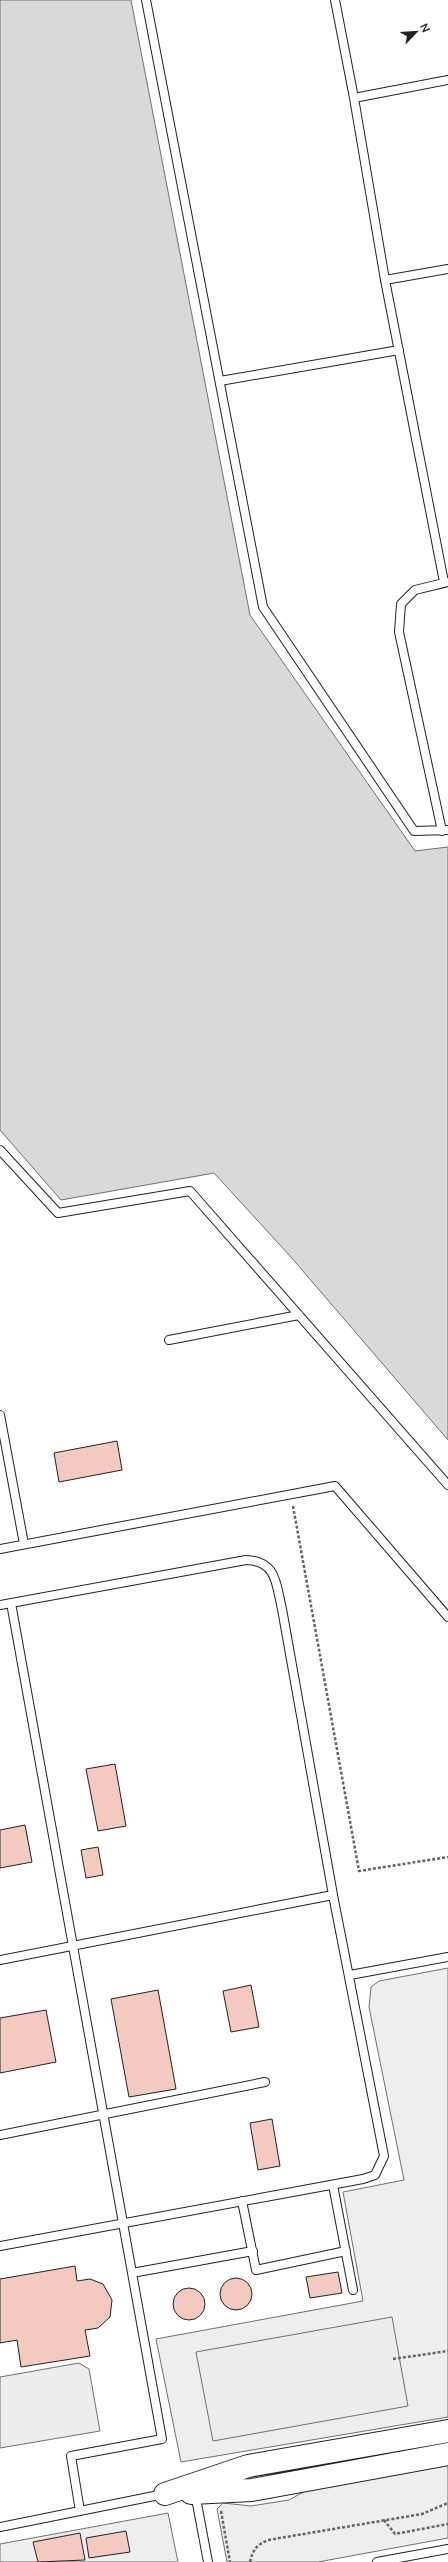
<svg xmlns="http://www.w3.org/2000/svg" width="448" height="2562" viewBox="0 0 448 2562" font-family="'Nunito Sans',sans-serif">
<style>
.green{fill:#eee;stroke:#6f6f6f}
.parking{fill:#ededed;stroke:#6f6f6f}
.water{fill:#d9d9d9;stroke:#6f6f6f}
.building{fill:#f3c9c0;stroke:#222}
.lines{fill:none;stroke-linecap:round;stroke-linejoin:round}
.lane-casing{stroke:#222;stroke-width:10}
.secondary-casing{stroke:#222;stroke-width:24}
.path{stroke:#646464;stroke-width:2.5;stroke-dasharray:3 2;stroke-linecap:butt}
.lane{stroke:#fff;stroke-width:8}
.secondary{stroke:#fff;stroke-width:22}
</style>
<rect width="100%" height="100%" fill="#fff"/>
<!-- green -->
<path class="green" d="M 448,1968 L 448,2417 L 181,2462 L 156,2339 L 363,2301 L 343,2192 L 404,2180 L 369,2007 L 371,1987 L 379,1981 Z
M 448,2461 L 448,2538 L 318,2562 L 227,2562 L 217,2509 L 223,2503 L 251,2506 L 289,2500 L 316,2485 Z
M 168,2513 L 178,2562 L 0,2562 L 0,2544 Z"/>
<!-- parking -->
<path class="parking" d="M 392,2317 L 408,2406 L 213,2441 L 196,2352 Z
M 79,2363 L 89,2369 L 100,2431 L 0,2448 L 0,2377 Z"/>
<!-- water -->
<path class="water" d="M 0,0 L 131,0 L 250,615 L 415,851 L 448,847 L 448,1440 L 290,1256 L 214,1173 L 61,1200 L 0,1130 Z"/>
<!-- building -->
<path class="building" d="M 117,1441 L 122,1470 L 59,1482 L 54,1453 Z
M 115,1764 L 126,1826 L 98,1831 L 86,1769 Z
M 25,1825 L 32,1862 L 0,1868 L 0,1830 Z
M 98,1847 L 103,1875 L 86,1878 L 81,1850 Z
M 251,1985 L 259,2027 L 231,2032 L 223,1991 Z
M 158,1990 L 176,2089 L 129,2097 L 111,1999 Z
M 46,2010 L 56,2062 L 0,2073 L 0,2018 Z
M 272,2119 L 280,2166 L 258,2170 L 250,2123 Z
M 75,2266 L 77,2281 L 90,2279 L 103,2284 L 112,2300 L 110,2317 L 98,2328 L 85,2330 L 90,2356 L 21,2367 L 17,2340 L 0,2343 L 0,2279 Z
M 338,2272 L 342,2293 L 310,2298 L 306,2277 Z
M220 2294a16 16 0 1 1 32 0a16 16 0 1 1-32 0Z
M173 2304a16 16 0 1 1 32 0a16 16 0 1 1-32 0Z
M 126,2531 L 130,2552 L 89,2558 L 86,2538 Z
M 80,2533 L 85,2560 L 38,2562 L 33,2542 Z"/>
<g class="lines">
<!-- lane casing -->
<g class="lane-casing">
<path id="lane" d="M 146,0 L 263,607 L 414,831 L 448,830
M 335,0 L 354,98 L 385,280 L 444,582
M 354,98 L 448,80
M 385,280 L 448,269
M 220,381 L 399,350
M 442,831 L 399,632 L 401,604 L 415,590 L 448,582
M 0,1150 L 58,1213 L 190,1191 L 448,1485
M 169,1340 L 299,1315
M 0,1415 L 24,1544
M 0,1549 L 335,1486 L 448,1617
M 11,1603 L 162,2439 L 71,2456 L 80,2511
M 0,1605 L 246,1560 C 277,1561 276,1584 282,1609 L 333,1895 L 384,2156 L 375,2175 L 363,2179 L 0,2246
M 0,1960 L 333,1895
M 350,1975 L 448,1957
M 0,2135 L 265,2082
M 333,2185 L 353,2290
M 242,2201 L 256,2270 L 346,2251
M 132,2273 L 253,2251
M 195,2493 L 208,2562
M 0,2527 L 164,2494
M 377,2562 L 448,2549"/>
</g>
<!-- secondary casing -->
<g class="secondary-casing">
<path id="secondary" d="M 191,2493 L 252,2490 L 448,2454
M 165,2494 L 248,2466 L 448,2431"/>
</g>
<!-- path -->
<path class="path" d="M 293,1506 L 359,1871 L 448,1857
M 393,2359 L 448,2351
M 221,2511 L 230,2562
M 384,2520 L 395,2534 L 448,2524
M 250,2562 C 253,2550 256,2545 268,2540 L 422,2514 L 448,2503"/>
<!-- lane -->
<use href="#lane" class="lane"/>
<!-- secondary -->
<use href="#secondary" class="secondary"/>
</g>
<!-- north arrow -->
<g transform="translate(416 32) rotate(65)" stroke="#ffffff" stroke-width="3" paint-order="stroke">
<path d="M0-3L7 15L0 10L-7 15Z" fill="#222222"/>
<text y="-6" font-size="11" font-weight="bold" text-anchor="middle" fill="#222222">N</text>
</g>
</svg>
